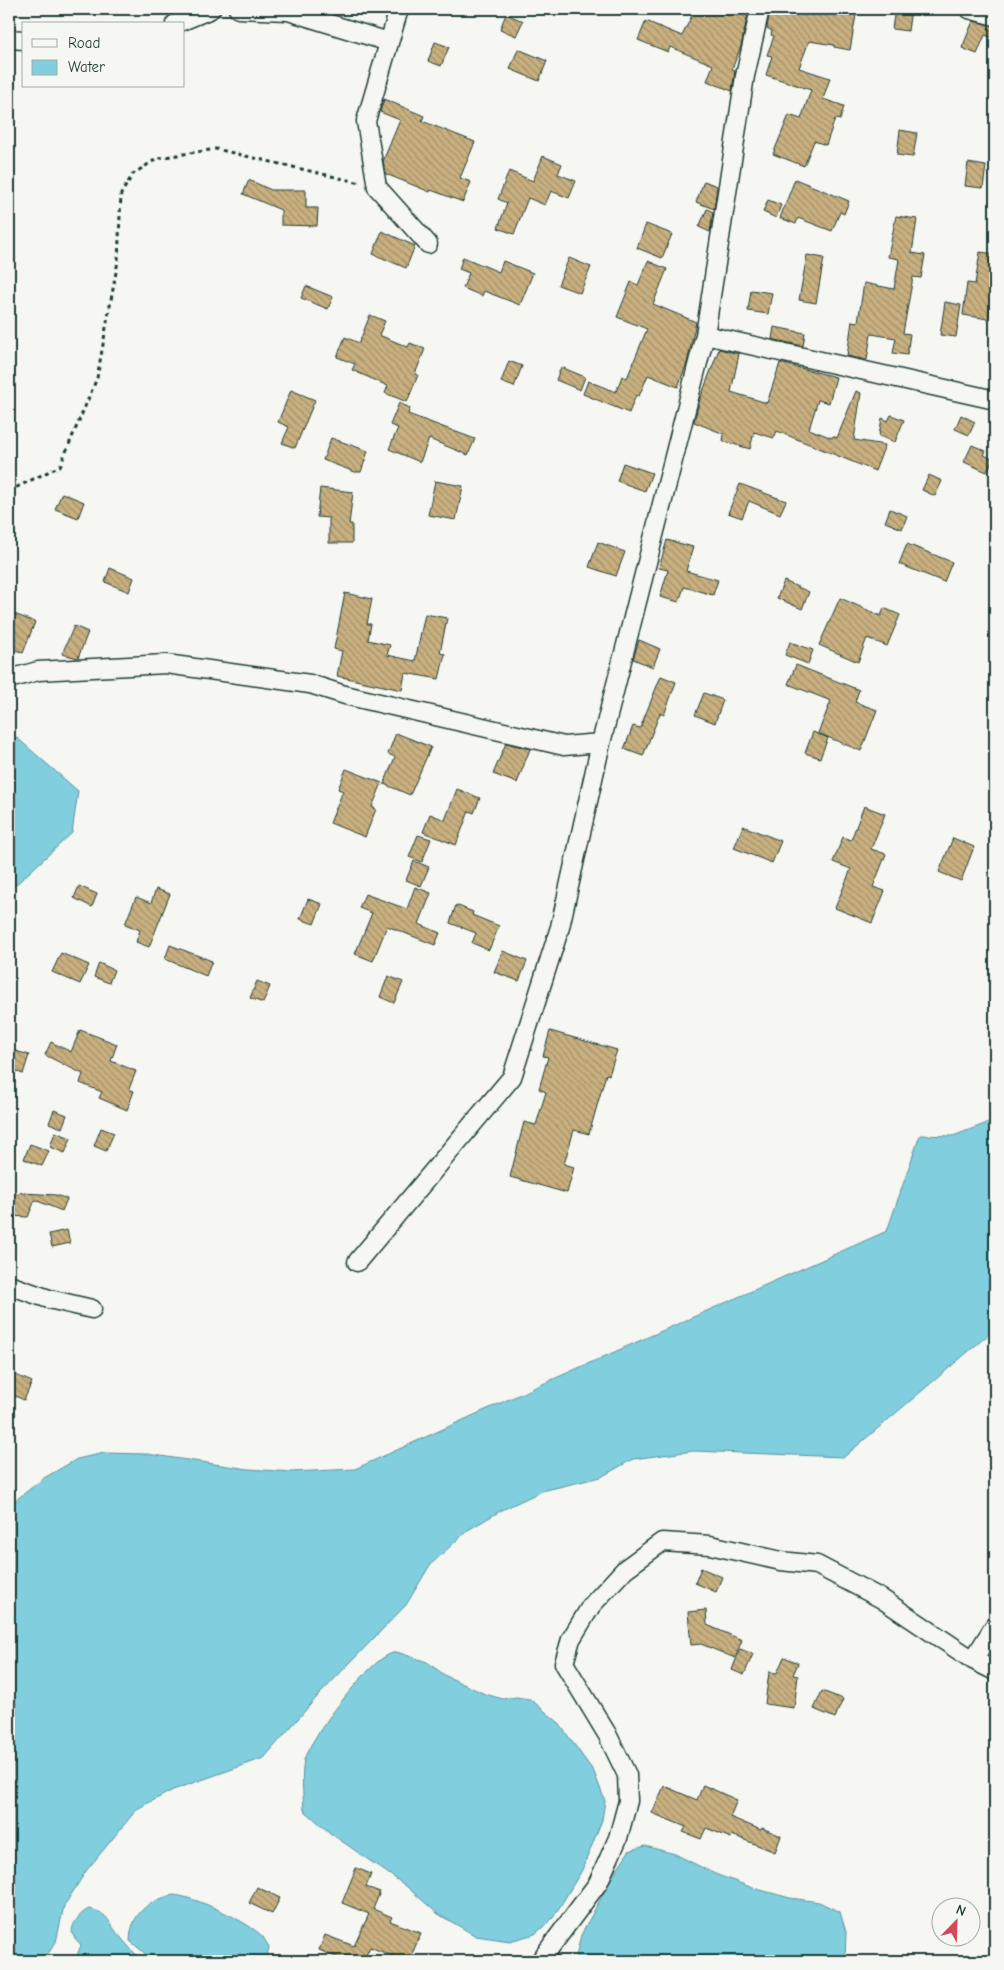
<svg xmlns="http://www.w3.org/2000/svg" width="1004" height="1970" viewBox="0 0 1004 1970" font-family="'Comic Neue',sans-serif">
<style>
.water{fill:#81cedf;stroke:#5a949b}
.building{fill:url(#building-back-hatch);stroke:#1f3d34}
.lines{fill:none;stroke-linecap:round;stroke-linejoin:round}
.minor-casing{stroke:#1f3d34;stroke-width:21}
.path{stroke:#1f3d34;stroke-width:3;stroke-dasharray:4 4;stroke-linecap:butt}
.minor{stroke:#f6f6f2;stroke-width:18}
</style>
<defs>
<pattern id="building-back-hatch" width="6" height="6" patternUnits="userSpaceOnUse" patternTransform="scale(1.25)"><rect width="6" height="6" fill="#c9b080"/><path d="M-1 5l2 2M0 0l6 6M5-1l2 2" fill="none" stroke="#a3906a"/></pattern>
</defs>
<rect width="100%" height="100%" fill="#f6f6f2"/>
<filter id="ink" filterUnits="userSpaceOnUse"><feTurbulence type="fractalNoise" baseFrequency=".02" numOctaves="2"/><feDisplacementMap in="SourceGraphic" scale="10" xChannelSelector="R" yChannelSelector="G"/><feConvolveMatrix kernelMatrix="1 2 1 2 8 2 1 2 1" color-interpolation-filters="sRGB"/></filter>
<g filter="url(#ink)">
<!-- water -->
<path class="water" d="M 16,737 L 78,791 L 72,833 L 9,891 L 9,742 Z
M 995,1120 L 995,1329 L 844,1457 L 693,1451 L 633,1459 L 601,1477 L 542,1491 L 502,1510 L 468,1530 L 430,1565 L 406,1605 L 316,1698 L 264,1758 L 173,1790 L 137,1809 L 86,1871 L 64,1906 L 56,1942 L 43,1961 L 9,1961 L 9,1507 L 12,1503 L 44,1478 L 77,1459 L 104,1453 L 147,1454 L 248,1469 L 292,1472 L 355,1469 L 558,1377 L 887,1231 L 920,1135 L 953,1136 Z
M 397,1652 L 427,1662 L 446,1676 L 485,1694 L 503,1699 L 516,1697 L 530,1699 L 558,1722 L 594,1772 L 605,1801 L 602,1820 L 582,1870 L 553,1918 L 535,1934 L 510,1941 L 476,1936 L 438,1914 L 406,1886 L 330,1833 L 304,1810 C 303,1794 301,1776 304,1760 C 310,1738 366,1666 386,1656 C 389,1654 393,1653 397,1652 Z
M 645,1846 L 675,1854 L 715,1874 L 753,1888 L 790,1898 L 819,1902 L 840,1912 L 846,1932 L 845,1961 L 575,1961 L 581,1935 L 615,1872 L 629,1851 Z
M 173,1895 C 194,1896 249,1922 263,1937 C 265,1940 267,1944 269,1947 L 266,1961 L 154,1961 L 130,1941 C 131,1913 148,1901 173,1895 Z
M 89,1909 C 108,1912 108,1922 118,1934 C 126,1944 134,1953 143,1961 L 75,1961 L 81,1945 C 79,1942 74,1938 73,1935 C 69,1926 81,1912 89,1909 Z"/>
<!-- building -->
<path class="building" d="M 695,9 L 713,9 L 729,15 L 730,13 L 720,9 L 749,9 L 741,46 L 732,69 L 735,70 L 732,91 L 707,81 L 713,65 L 670,47 L 668,52 L 638,40 L 646,21 L 682,36 Z
M 770,9 L 857,9 L 850,50 L 834,47 L 834,45 L 809,41 L 799,68 L 830,78 L 823,99 L 844,106 L 840,120 L 835,119 L 826,145 L 814,141 L 804,166 L 773,154 L 789,115 L 801,119 L 811,90 L 766,75 L 772,56 L 767,55 L 774,36 L 771,35 L 772,31 L 767,28 Z
M 895,9 L 911,9 L 908,31 L 892,29 Z
M 506,14 L 523,21 L 516,36 L 500,29 Z
M 973,21 L 995,26 L 995,39 L 985,35 L 977,54 L 962,48 Z
M 435,42 L 449,47 L 441,66 L 428,61 Z
M 518,49 L 547,61 L 539,81 L 510,69 Z
M 384,99 L 424,116 L 422,121 L 475,142 L 460,178 L 471,182 L 463,202 L 431,190 L 430,192 L 386,174 L 383,161 L 400,120 L 380,112 Z
M 900,130 L 917,133 L 913,157 L 897,155 Z
M 543,156 L 562,164 L 558,174 L 576,181 L 569,198 L 551,191 L 545,205 L 528,198 L 514,234 L 498,228 L 507,203 L 498,199 L 509,171 L 533,181 Z
M 968,163 L 986,166 L 983,188 L 965,186 Z
M 795,179 L 849,201 L 844,214 L 840,212 L 832,231 L 798,218 L 796,224 L 780,218 Z
M 249,180 L 271,190 L 306,190 L 306,208 L 318,208 L 317,226 L 281,225 L 281,210 L 243,194 Z
M 704,181 L 717,186 L 714,209 L 696,202 Z
M 768,200 L 781,205 L 776,218 L 763,212 Z
M 707,209 L 713,212 L 710,232 L 699,227 Z
M 896,216 L 917,219 L 912,253 L 925,255 L 921,278 L 913,277 L 903,333 L 910,334 L 907,355 L 893,353 L 896,338 L 871,334 L 867,360 L 847,356 L 852,321 L 858,322 L 864,283 L 894,289 L 899,259 L 888,257 Z
M 646,224 L 672,234 L 662,258 L 637,248 Z
M 382,231 L 415,246 L 406,268 L 373,254 Z
M 980,252 L 995,254 L 995,282 L 993,282 L 988,319 L 963,315 L 967,283 L 975,284 Z
M 807,255 L 824,258 L 816,303 L 799,300 Z
M 463,257 L 499,272 L 503,261 L 533,273 L 520,305 L 484,291 L 482,296 L 463,288 L 469,273 L 459,269 Z
M 569,258 L 591,267 L 580,293 L 558,285 Z
M 648,261 L 667,269 L 653,304 L 696,322 L 687,363 L 678,387 L 648,375 L 639,396 L 636,395 L 629,413 L 583,394 L 588,381 L 616,392 L 622,376 L 627,378 L 647,329 L 617,317 L 631,282 L 638,285 Z
M 306,286 L 333,297 L 328,309 L 301,298 Z
M 751,290 L 772,293 L 768,314 L 748,311 Z
M 945,302 L 961,305 L 956,337 L 940,335 Z
M 370,315 L 385,321 L 379,335 L 408,347 L 410,343 L 425,349 L 415,374 L 418,375 L 407,402 L 385,393 L 388,386 L 352,370 L 355,364 L 337,357 L 345,337 L 359,343 Z
M 774,327 L 805,333 L 803,346 L 772,339 Z
M 719,349 L 739,354 L 731,392 L 767,403 L 780,363 L 836,377 L 829,403 L 818,400 L 809,429 L 832,438 L 833,436 L 837,438 L 856,391 L 861,393 L 854,440 L 885,445 L 875,471 L 777,431 L 774,438 L 754,432 L 750,449 L 723,441 L 724,434 L 694,422 L 700,399 Z
M 509,361 L 522,366 L 514,387 L 501,382 Z
M 561,367 L 585,377 L 580,390 L 556,380 Z
M 291,390 L 315,400 L 295,448 L 282,443 L 289,427 L 278,422 Z
M 399,403 L 410,408 L 408,414 L 475,439 L 468,455 L 429,439 L 420,462 L 389,449 L 398,428 L 390,425 Z
M 891,415 L 904,420 L 895,442 L 879,436 L 882,418 L 888,421 Z
M 961,415 L 975,422 L 969,435 L 955,429 Z
M 331,438 L 368,451 L 361,472 L 355,472 L 323,460 Z
M 972,445 L 986,451 L 984,455 L 993,459 L 987,472 L 964,462 Z
M 623,463 L 652,473 L 645,491 L 617,481 Z
M 929,475 L 942,481 L 935,496 L 922,490 Z
M 435,481 L 463,486 L 456,520 L 428,515 Z
M 740,484 L 786,501 L 780,514 L 749,501 L 742,518 L 728,513 Z
M 320,488 L 353,492 L 349,524 L 352,524 L 352,543 L 329,543 L 329,518 L 317,517 Z
M 62,493 L 84,502 L 78,518 L 55,509 Z
M 890,509 L 907,516 L 902,529 L 885,522 Z
M 667,540 L 693,547 L 686,571 L 718,580 L 713,595 L 684,587 L 679,602 L 660,597 L 668,570 L 659,568 Z
M 598,542 L 625,552 L 616,576 L 589,567 Z
M 907,544 L 952,562 L 944,582 L 899,564 Z
M 110,568 L 134,578 L 129,592 L 105,582 Z
M 784,581 L 809,592 L 802,609 L 777,598 Z
M 345,593 L 372,599 L 367,624 L 371,624 L 368,640 L 390,645 L 387,655 L 415,661 L 425,614 L 447,618 L 440,653 L 445,654 L 439,679 L 405,673 L 402,690 L 337,676 L 342,651 L 334,649 Z
M 840,598 L 881,616 L 884,608 L 900,615 L 887,646 L 867,638 L 858,662 L 819,645 Z
M 9,612 L 35,622 L 23,653 L 9,647 Z
M 74,626 L 88,632 L 78,658 L 62,654 Z
M 639,640 L 660,649 L 653,667 L 633,659 Z
M 790,642 L 813,650 L 808,664 L 785,655 Z
M 796,665 L 859,690 L 855,702 L 877,710 L 861,751 L 818,733 L 831,701 L 788,684 Z
M 661,676 L 676,682 L 664,715 L 660,713 L 643,756 L 624,749 L 633,726 L 640,728 Z
M 704,693 L 723,700 L 715,723 L 695,715 Z
M 813,732 L 828,738 L 820,758 L 805,753 Z
M 396,733 L 431,747 L 410,795 L 384,784 L 395,757 L 388,754 Z
M 506,743 L 530,749 L 517,783 L 493,774 Z
M 346,769 L 382,783 L 372,807 L 376,809 L 365,837 L 330,823 L 343,791 L 338,789 Z
M 457,789 L 480,798 L 474,813 L 469,811 L 456,845 L 423,832 L 430,814 L 445,820 Z
M 864,806 L 885,814 L 871,849 L 886,854 L 873,887 L 885,891 L 872,923 L 835,908 L 851,869 L 833,862 L 843,837 L 851,840 Z
M 743,826 L 781,841 L 772,863 L 734,848 Z
M 418,835 L 431,839 L 422,862 L 409,857 Z
M 953,838 L 974,847 L 961,881 L 939,872 Z
M 414,861 L 429,867 L 421,886 L 406,880 Z
M 79,886 L 97,894 L 92,907 L 74,898 Z
M 415,887 L 431,893 L 419,924 L 440,933 L 435,945 L 387,926 L 373,961 L 355,954 L 372,913 L 359,908 L 365,894 L 407,909 Z
M 156,889 L 170,894 L 149,947 L 136,942 L 140,930 L 125,924 L 136,897 L 151,903 Z
M 308,899 L 322,904 L 314,924 L 300,919 Z
M 456,905 L 473,912 L 472,915 L 499,926 L 489,950 L 472,943 L 476,933 L 450,923 Z
M 170,945 L 212,961 L 206,976 L 165,959 Z
M 503,951 L 527,961 L 519,981 L 494,972 Z
M 61,953 L 89,965 L 80,984 L 52,972 Z
M 99,963 L 114,970 L 109,983 L 94,977 Z
M 388,976 L 403,982 L 394,1003 L 380,997 Z
M 257,981 L 270,986 L 263,1003 L 250,998 Z
M 80,1030 L 117,1044 L 111,1061 L 136,1071 L 129,1089 L 134,1091 L 127,1110 L 99,1098 L 102,1092 L 80,1083 L 83,1074 L 45,1055 L 51,1042 L 71,1052 Z
M 550,1031 L 617,1050 L 609,1075 L 606,1074 L 589,1134 L 574,1130 L 564,1164 L 574,1167 L 567,1193 L 510,1177 L 524,1122 L 536,1125 L 546,1092 L 539,1089 L 548,1057 L 543,1056 Z
M 9,1049 L 29,1055 L 23,1074 L 9,1069 Z
M 54,1110 L 67,1115 L 62,1128 L 49,1123 Z
M 101,1128 L 114,1133 L 106,1151 L 94,1146 Z
M 55,1132 L 71,1138 L 65,1153 L 50,1147 Z
M 30,1144 L 49,1151 L 42,1166 L 24,1159 Z
M 9,1192 L 56,1195 L 67,1199 L 62,1211 L 35,1200 L 28,1217 L 9,1216 Z
M 67,1230 L 70,1243 L 52,1247 L 49,1234 Z
M 9,1372 L 32,1382 L 24,1400 L 9,1393 Z
M 701,1568 L 722,1577 L 716,1592 L 695,1583 Z
M 706,1610 L 707,1625 L 742,1640 L 735,1658 L 701,1644 L 691,1645 L 688,1612 Z
M 740,1649 L 753,1654 L 744,1675 L 732,1670 Z
M 784,1657 L 798,1663 L 793,1675 L 798,1676 L 794,1708 L 765,1704 L 769,1672 L 777,1673 Z
M 822,1691 L 843,1699 L 835,1718 L 814,1709 Z
M 703,1785 L 737,1800 L 730,1817 L 761,1830 L 762,1828 L 781,1836 L 775,1852 L 732,1835 L 731,1838 L 706,1828 L 701,1839 L 683,1832 L 686,1827 L 652,1813 L 664,1786 L 697,1800 Z
M 356,1868 L 371,1874 L 366,1887 L 380,1892 L 373,1909 L 392,1917 L 390,1921 L 421,1933 L 409,1961 L 405,1961 L 370,1947 L 365,1957 L 362,1955 L 359,1961 L 346,1961 L 319,1950 L 325,1935 L 354,1946 L 369,1914 L 342,1903 Z
M 257,1887 L 280,1898 L 272,1914 L 249,1903 Z"/>
<g class="lines">
<!-- minor casing -->
<g class="minor-casing">
<path id="minor" d="M 238,9 L 288,11 L 389,42
M 399,9 L 366,121 L 377,187 L 428,244
M 969,9 L 995,16
M 175,24 L 211,9
M 9,39 L 24,40
M 705,335 L 995,400
M 9,679 L 38,671 L 166,664 L 310,684 L 345,695 L 564,746 L 601,743 L 705,335 L 745,76 L 760,9
M 357,1262 L 512,1077 L 560,927 L 601,743
M 9,1285 L 49,1299 L 92,1309
M 973,1660 L 995,1671
M 540,1961 L 598,1883 L 618,1838 L 628,1801 L 627,1775 L 607,1734 L 564,1663 L 571,1639 L 591,1606 L 625,1569 L 662,1542 L 710,1545 L 781,1561 L 817,1565 L 882,1599 L 973,1660 L 995,1625"/>
</g>
<!-- path -->
<path class="path" d="M 9,491 L 60,466 L 97,378 L 118,261 L 121,194 L 133,174 L 158,158 L 216,149 L 361,183"/>
<!-- minor -->
<use href="#minor" class="minor"/>
</g>
</g>
<!-- margin -->
<rect width="1004" height="1970" fill="none" stroke="#f6f6f2" stroke-width="30"/>
<rect x="15" y="15" width="974" height="1940" fill="none" stroke="#1f3d34" stroke-width="2" filter="url(#ink)"/>
<!-- legend -->
<rect x="22" y="22" width="162" height="65" fill="#f6f6f2" stroke="#a0aca6"/>
<rect x="32" y="39" width="25" height="8" fill="#f6f6f2" stroke="#a0aca6"/>
<text x="68" y="48" font-size="15" fill="#1f3d34">Road</text>
<rect x="32" y="60" width="25" height="15" fill="#81cedf" stroke="#a0aca6"/>
<text x="68" y="72" font-size="15" fill="#1f3d34">Water</text>
<!-- north arrow -->
<g transform="translate(956 1922) rotate(23)"><circle r="24" fill="#f6f6f2" stroke="#a0aca6"/>
<path d="M0-4L9 19L0 12L-9 19Z" fill="#d1495b"/>
<text y="-8" font-size="14" font-weight="bold" text-anchor="middle" fill="#1f3d34">N</text>
</g>
</svg>
